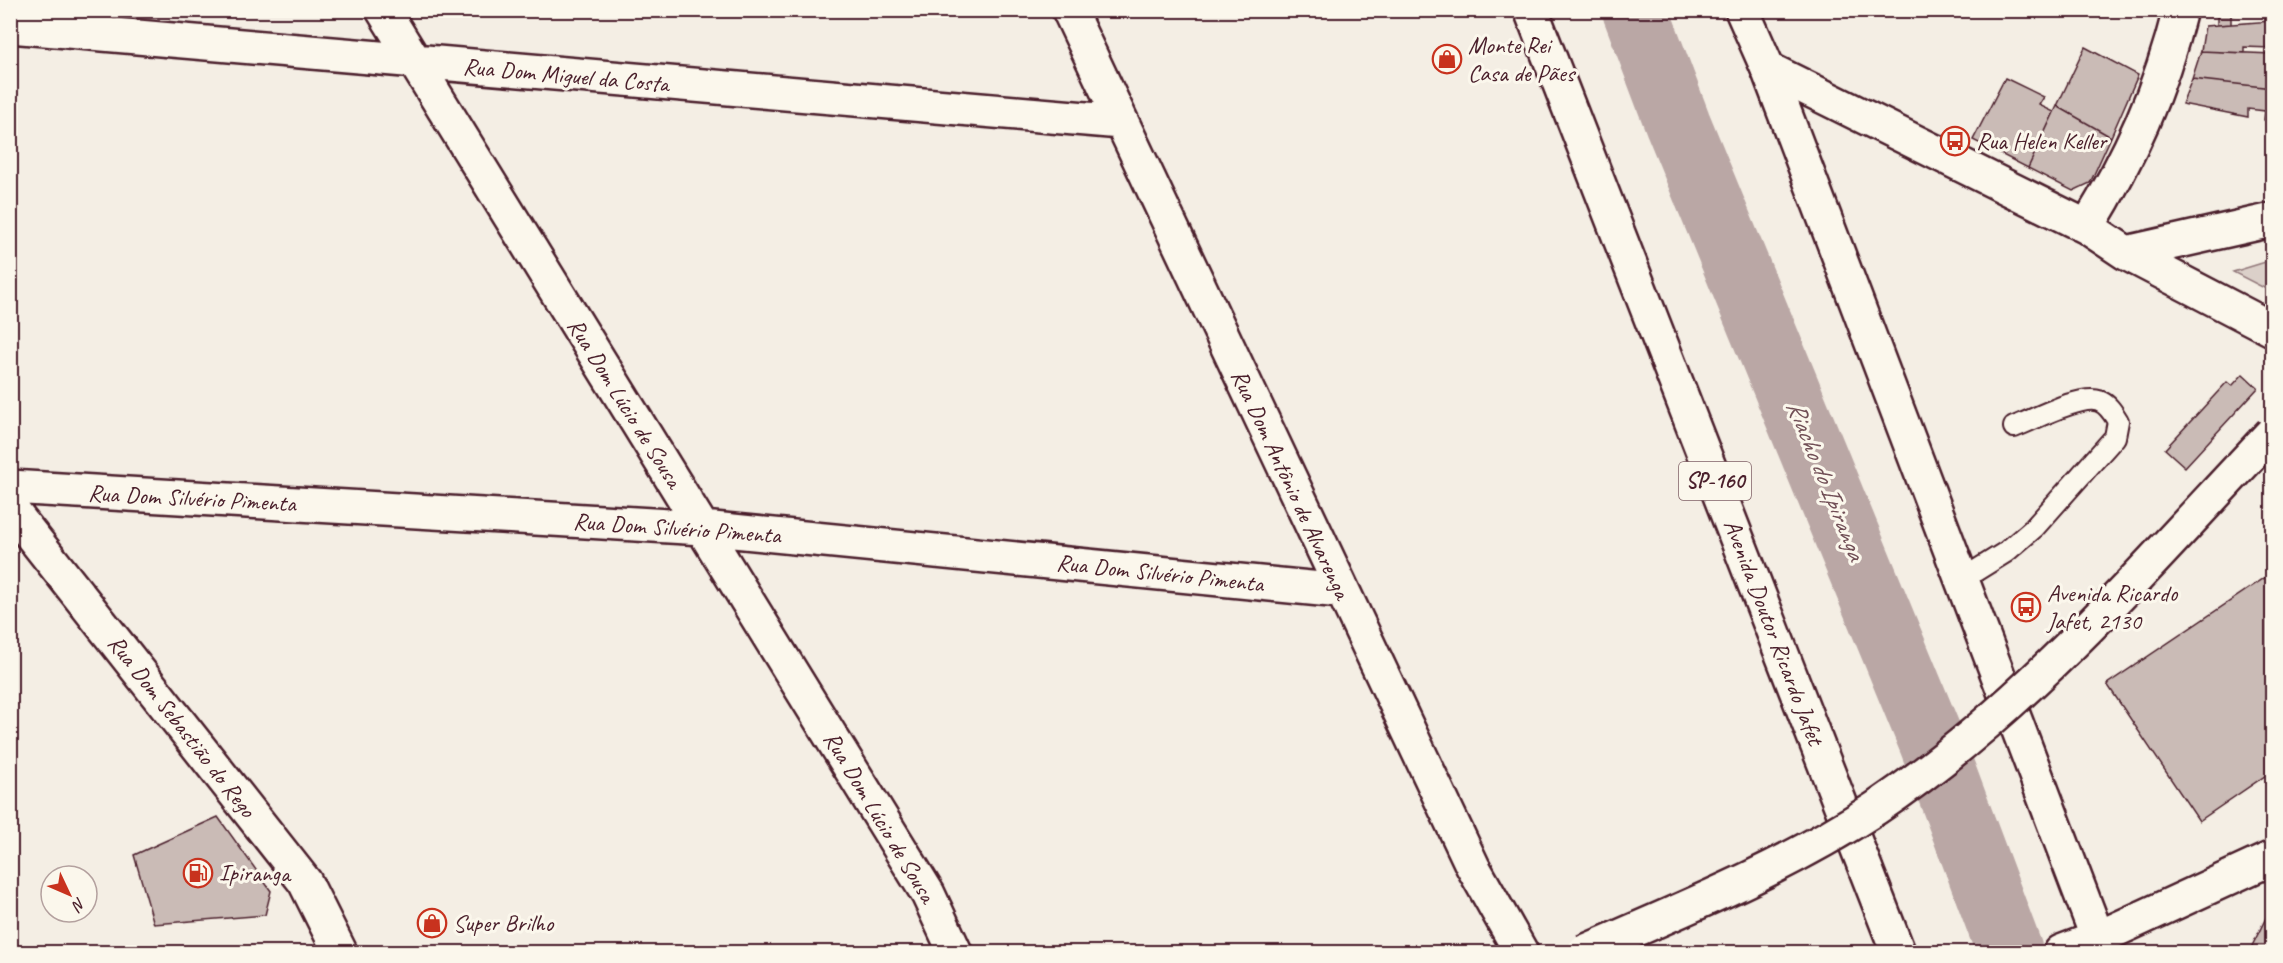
<svg xmlns="http://www.w3.org/2000/svg" width="2283" height="963" viewBox="0 0 2283 963" font-family="Caveat,sans-serif">
<style>
.green{fill:#dbd0c9;stroke:#92787a;stroke-width:1.5}
.lines{fill:none;stroke-linecap:round;stroke-linejoin:round}
.river{stroke:#baa7a5;stroke-width:66}
.building{fill:#cabbb6;stroke:#4a1f2b;stroke-width:1.5}
.lane-casing{stroke:#4a1f2b;stroke-width:24}
.street-casing{stroke:#4a1f2b;stroke-width:38}
.secondary-casing{stroke:#4a1f2b;stroke-width:38}
.primary-casing{stroke:#4a1f2b;stroke-width:38}
.lane{stroke:#fbf7ec;stroke-width:20}
.street{stroke:#fbf7ec;stroke-width:33}
.secondary{stroke:#fbf7ec;stroke-width:33}
.primary{stroke:#fbf7ec;stroke-width:33}
.secondary-bridge-casing{stroke:#4a1f2b;stroke-width:38;stroke-linecap:butt}
.secondary-bridge{stroke:#fbf7ec;stroke-width:33}
.labels{text-anchor:middle;dominant-baseline:central;stroke-width:6;stroke-linejoin:round;paint-order:stroke}
.shield{fill:#fbf7ec;stroke:#7f6065;stroke-width:1.5}
.shield-label{font-size:22px;font-weight:bold;fill:#4a1f2b}
.poi-label{font-size:24px;fill:#4a1f2b;stroke:#fbf7ec;text-anchor:start}
.street-label{font-size:24px;fill:#4a1f2b;stroke:#fbf7ec}
.water-label{font-size:26px;font-style:italic;fill:#714f56;stroke:#fbf7ec}
</style>
<rect width="100%" height="100%" fill="#f4eee4"/>
<filter id="ink" filterUnits="userSpaceOnUse"><feTurbulence type="fractalNoise" baseFrequency=".0167" numOctaves="2"/><feDisplacementMap in="SourceGraphic" scale="12" xChannelSelector="R" yChannelSelector="G"/><feConvolveMatrix kernelMatrix="1 2 1 2 8 2 1 2 1" color-interpolation-filters="sRGB"/></filter>
<g filter="url(#ink)">
<!-- green -->
<path class="green" d="M 2272,260 L 2272,292 L 2233,272 Z"/>
<g class="lines">
<!-- river -->
<path class="river" d="M 1635,10 L 1678,124 L 1932,743 L 2010,952"/>
</g>
<!-- building -->
<path class="building" d="M 2217,10 L 2269,10 L 2231,15 L 2231,24 L 2217,25 Z
M 2272,21 L 2272,48 L 2244,47 L 2244,53 L 2201,51 L 2205,26 Z
M 2085,47 L 2138,75 L 2111,137 L 2057,106 Z
M 2201,51 L 2272,54 L 2272,88 L 2192,79 Z
M 2005,78 L 2044,97 L 2039,105 L 2054,112 L 2028,168 L 1973,140 Z
M 2192,79 L 2272,88 L 2272,122 L 2264,120 L 2265,111 L 2248,109 L 2248,117 L 2182,104 Z
M 2057,106 L 2111,137 L 2090,183 L 2073,191 L 2028,168 Z
M 2243,374 L 2258,388 L 2185,467 L 2165,449 L 2227,382 L 2232,386 Z
M 2272,573 L 2272,771 L 2199,821 L 2107,684 Z
M 218,817 L 271,891 L 265,915 L 154,924 L 134,855 Z
M 2268,914 L 2272,917 L 2272,952 L 2249,952 Z"/>
<g class="lines">
<!-- lane casing -->
<g class="lane-casing">
<path id="lane" d="M 1961,580 L 2006,552 L 2034,528 L 2115,437 L 2118,421 C 2113,413 2108,404 2099,401 C 2081,394 2033,420 2014,427"/>
</g>
<!-- street casing -->
<g class="street-casing">
<path id="street" d="M 383,10 L 928,894 L 955,952
M 1069,10 L 1473,867 L 1521,952
M 10,26 L 1121,122
M 1768,69 L 2087,227 L 2126,253 L 2272,329
M 2087,227 C 2130,157 2160,91 2180,10
M 2126,253 L 2272,220
M 10,487 L 703,528 L 1341,591
M 10,508 L 305,882 L 340,952"/>
</g>
<!-- secondary casing -->
<g class="secondary-casing">
<path id="secondary" d="M 2061,952 L 2098,938 L 2272,858"/>
</g>
<!-- primary casing -->
<g class="primary-casing">
<path id="primary" d="M 1531,10 L 1898,952
M 1742,10 L 1768,69 L 2103,952"/>
</g>
<!-- lane -->
<use href="#lane" class="lane"/>
<!-- street -->
<use href="#street" class="street"/>
<!-- secondary -->
<use href="#secondary" class="secondary"/>
<!-- primary -->
<use href="#primary" class="primary"/>
<!-- secondary-bridge casing -->
<g class="secondary-bridge-casing">
<path id="secondary-bridge" d="M 1584,952 C 1683,909 1785,868 1876,808 C 2028,706 2147,565 2272,433"/>
</g>
<!-- secondary-bridge -->
<use href="#secondary-bridge" class="secondary-bridge"/>
</g>
</g>
<!-- icons -->
<defs>
<g id="shop-ring" transform="scale(1.5)"><circle r="9.5" fill="#fbf7ec" stroke="#c8321e" stroke-width="1.5"/><path d="M-5-2.5h2.3a2.7 3.5 0 0 1 5.4 0H5L5.5 6h-11ZM-1.5-2.5h3a1.5 2.3 0 0 0-3 0Z" fill="#c8321e"/></g>
<g id="bus-ring" transform="scale(1.5)"><circle r="9.5" fill="#fbf7ec" stroke="#c8321e" stroke-width="1.5"/><path d="M-5-6H5V4H4V6H2V4H-2V6H-4V4H-5ZM-3.5-4V0h7V-4ZM-3.5 1.2v1.5H-2V1.2ZM2 1.2v1.5H3.5V1.2Z" fill="#c8321e"/></g>
<g id="fuel-ring" transform="scale(1.5)"><circle r="9.5" fill="#fbf7ec" stroke="#c8321e" stroke-width="1.5"/><path d="M-5.5-6h7V0h2V4h1.3V-2.5L3-4.5l.8-.8L6-3V5H2.5V1h-1V6h-7ZM-4.2-4.7v3.2H.2V-4.7Z" fill="#c8321e"/></g>
</defs>
<g fill-rule="evenodd">
<use href="#shop-ring" x="1447" y="59"/>
<use href="#bus-ring" x="1955" y="141"/>
<use href="#bus-ring" x="2026" y="607"/>
<use href="#fuel-ring" x="198" y="873"/>
<use href="#shop-ring" x="432" y="923"/>
</g>
<g class="labels">
<!-- shield labels -->
<rect class="shield" x="1679" y="462" width="72" height="38" rx="4.5"/>
<g class="shield-label">
<text x="1715" y="481">SP-160</text>
</g>
<!-- poi labels -->
<g class="poi-label">
<text x="1468" y="45">Monte Rei<tspan x="1468" dy="28">Casa de Pães</tspan></text>
<text x="1976" y="141">Rua Helen Keller</text>
<text x="2047" y="593">Avenida Ricardo<tspan x="2047" dy="28">Jafet, 2130</tspan></text>
<text x="219" y="873">Ipiranga</text>
<text x="453" y="923">Super Brilho</text>
</g>
<!-- street labels -->
<g class="street-label">
<text transform="translate(566 75) rotate(5)">Rua Dom Miguel da Costa</text>
<text transform="translate(625 403) rotate(58)">Rua Dom Lúcio de Sousa</text>
<text transform="translate(1291 484) rotate(65)">Rua Dom Antônio de Alvarenga</text>
<text transform="translate(192 498) rotate(3)">Rua Dom Silvério Pimenta</text>
<text transform="translate(677 528) rotate(4)">Rua Dom Silvério Pimenta</text>
<text transform="translate(1160 573) rotate(6)">Rua Dom Silvério Pimenta</text>
<text transform="translate(1774 632) rotate(69)">Avenida Doutor Ricardo Jafet</text>
<text transform="translate(182 726) rotate(52)">Rua Dom Sebastião do Rego</text>
<text transform="translate(880 817) rotate(59)">Rua Dom Lúcio de Sousa</text>
</g>
<!-- water labels -->
<g class="water-label">
<text transform="translate(1826 480) rotate(68)">Riacho do Ipiranga</text>
</g>
</g>
<!-- margin -->
<rect width="2283" height="963" fill="none" stroke="#fbf7ec" stroke-width="36"/>
<rect x="18" y="18" width="2247" height="927" fill="none" stroke="#4a1f2b" stroke-width="2" filter="url(#ink)"/>
<!-- north arrow -->
<g transform="translate(69 894) rotate(134)"><circle r="28" fill="#fbf7ec" stroke="#b4a19f" stroke-width="1.5"/>
<path d="M0-4.5L10 22L0 15L-10 22Z" fill="#c8321e"/>
<text y="-9" font-size="16" font-weight="bold" text-anchor="middle" fill="#4a1f2b">N</text>
</g>
</svg>
